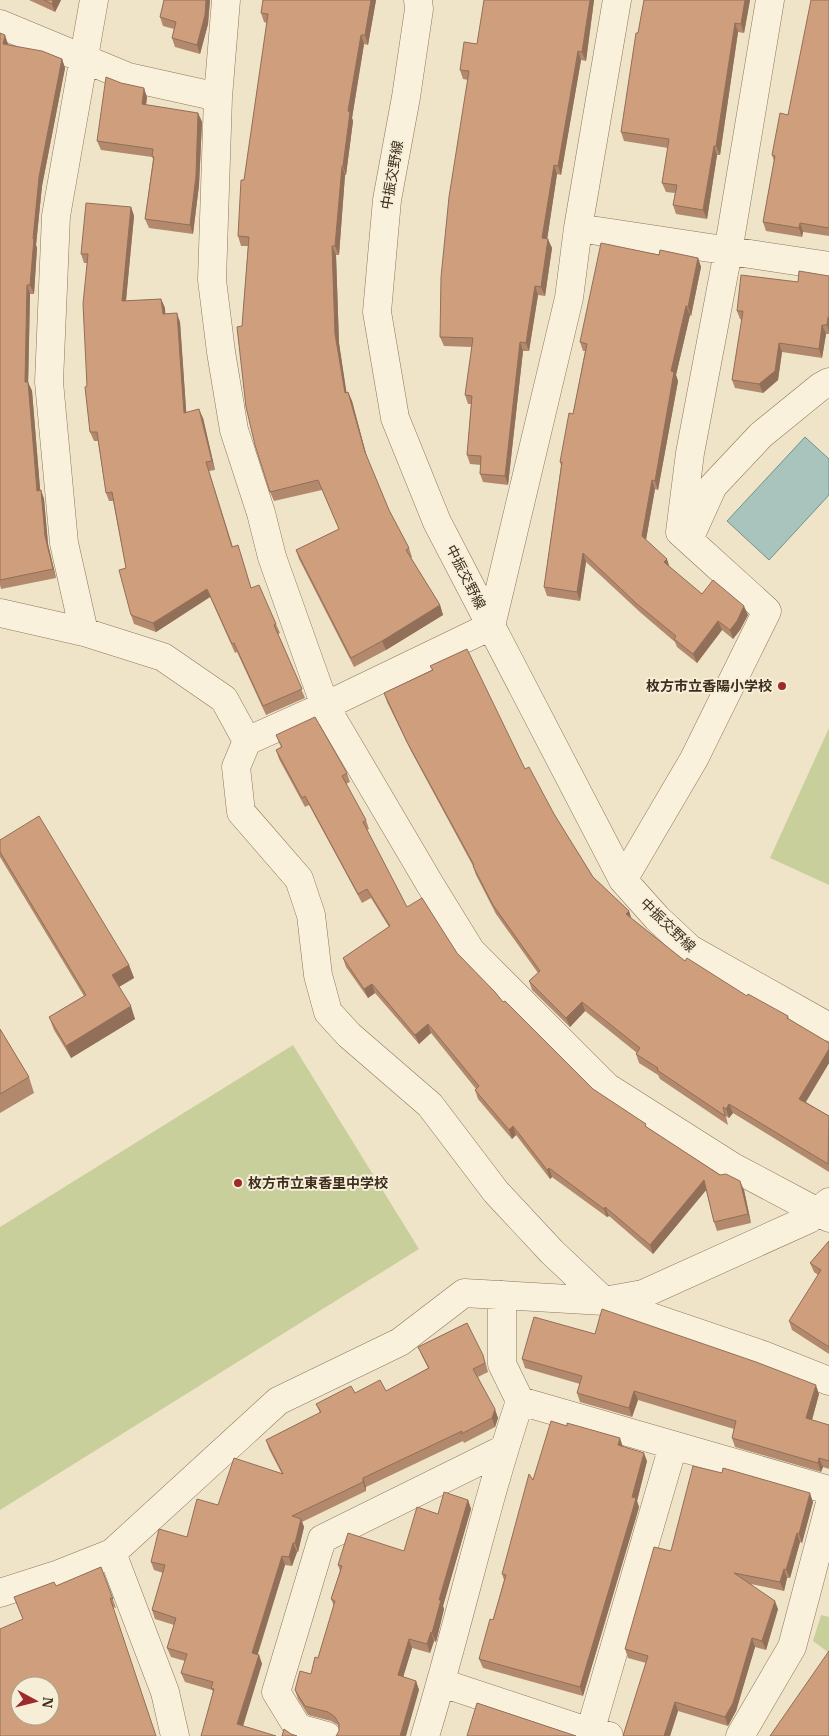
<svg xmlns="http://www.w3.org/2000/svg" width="829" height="1736" viewBox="0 0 829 1736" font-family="'IBM Plex Serif','Noto Sans JP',serif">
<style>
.green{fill:#c9cf9b}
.water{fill:#a9c4bc;stroke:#6f938a}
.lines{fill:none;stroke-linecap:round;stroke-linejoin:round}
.minor-casing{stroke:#8d765c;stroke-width:29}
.minor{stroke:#faf1dc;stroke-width:28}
.wall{fill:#b2896c}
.shaded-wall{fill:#916f58}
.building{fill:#cf9f7d;stroke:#916f58;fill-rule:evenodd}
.poi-dot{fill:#9e2a2b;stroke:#f7eed8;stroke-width:2}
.labels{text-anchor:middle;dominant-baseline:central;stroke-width:4;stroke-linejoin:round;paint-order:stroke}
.street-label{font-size:14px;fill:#3d2e20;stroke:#f7eed8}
.poi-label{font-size:14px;font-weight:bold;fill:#3d2e20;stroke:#f7eed8;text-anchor:end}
</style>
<rect width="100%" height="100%" fill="#f0e4c8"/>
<!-- green -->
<path class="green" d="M 829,728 L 829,885 L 770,858 Z
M 293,1045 L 419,1249 L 0,1510 L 0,1227 Z
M 821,1615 L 829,1617 L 829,1653 L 813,1641 Z"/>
<!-- water -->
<path class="water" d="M 805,437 L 829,459 L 829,495 L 769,560 L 727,521 Z"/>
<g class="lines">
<!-- minor casing -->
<g class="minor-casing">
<path id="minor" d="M 226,0 L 218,97 L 212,280 L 221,352 L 234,430 L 261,513 L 272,557 L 325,706 L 431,886 L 471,951 L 607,1087 L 733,1167 L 829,1218
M 418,0 L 419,9 L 406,97 L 387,200 L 377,312 L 395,418 L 437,522 L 623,880 L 657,918 L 690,949 L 829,1027
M 0,24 L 128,77 L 218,97
M 578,228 L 829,266
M 689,539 L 713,486 L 761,435 L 820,387 L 829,382
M 0,613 L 84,632 L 163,657 L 224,699 L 247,741
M 491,626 L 325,706 L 247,741 L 236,767 L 241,812 L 299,879 L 311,915 L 318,975 L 328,1012 L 349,1035 L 430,1105 L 496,1192 L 552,1252 L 604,1301 L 763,1355 L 829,1381
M 491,626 L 569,298 L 578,228 L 617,0
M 84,632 L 64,543 L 49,382 L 56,216 L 94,0
M 623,880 L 694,759 L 767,611 L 680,532 L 690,453 L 728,252 L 770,0
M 520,1401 L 829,1490
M 112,1553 L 165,1692 L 175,1736
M 0,1593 L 59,1574 L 112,1553 L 278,1401 L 400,1342 L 464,1293 L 604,1301 L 643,1294 L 809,1219 L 829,1202
M 442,1683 L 590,1732 L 609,1736
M 590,1732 L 673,1446
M 327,1736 L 298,1728 L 276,1692 L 322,1539 L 504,1449
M 425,1736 C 459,1625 483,1511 520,1401 L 502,1364 L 502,1295
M 740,1736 L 792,1647 L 829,1507"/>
</g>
<!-- minor -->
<use href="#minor" class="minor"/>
</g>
<!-- wall -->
<path class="wall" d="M 29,0 L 61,0 L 55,12 Z
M 164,0 L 210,0 L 208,24 L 200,54 L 175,47 L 172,38 L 174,29 L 163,26 L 160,17 Z
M 263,0 L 376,0 L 368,45 L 364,44 L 352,118 L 353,121 L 346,175 L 345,175 L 339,255 L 336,255 L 339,343 L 346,392 L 348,392 L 352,401 L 367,458 L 389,510 L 409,548 L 412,557 L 411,558 L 440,605 L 443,615 L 386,650 L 354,667 L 299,559 L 296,550 L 339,529 L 322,490 L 274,501 L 270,492 L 242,326 L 248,246 L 241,246 L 238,236 L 244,180 L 267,23 L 264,22 L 261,13 Z
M 594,0 L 586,61 L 581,60 L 561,175 L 557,174 L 547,239 L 552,248 L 545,296 L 538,295 L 529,351 L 523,351 L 508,485 L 483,482 L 480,474 L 481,465 L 470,464 L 467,455 L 471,404 L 468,404 L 465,395 L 472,347 L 444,346 L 440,337 L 468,80 L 463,79 L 460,70 L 477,44 Z
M 750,0 L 744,33 L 738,32 L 720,155 L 717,155 L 707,219 L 676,214 L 673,205 L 675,193 L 666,192 L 662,183 L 668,148 L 624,141 L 621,132 L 638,33 Z
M 829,0 L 829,236 L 803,232 L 802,237 L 766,231 L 763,222 L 774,161 L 772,155 L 788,115 Z
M 0,33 L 8,44 L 62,59 L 65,68 L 42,186 L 36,245 L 37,248 L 34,294 L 30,294 L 28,382 L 32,391 L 40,490 L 41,490 L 44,499 L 48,544 L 56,578 L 1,589 L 0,585 Z
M 147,97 L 146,105 L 198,113 L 202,122 L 199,185 L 193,234 L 149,228 L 145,219 L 153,159 L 152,157 L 101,150 L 97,141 Z
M 131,207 L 134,216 L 126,301 L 161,299 L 165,308 L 165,314 L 180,322 L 186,412 L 203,418 L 215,470 L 209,471 L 233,547 L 241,554 L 251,588 L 276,624 L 280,633 L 278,634 L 305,698 L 266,715 L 237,652 L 235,653 L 210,597 L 156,632 L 134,624 L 131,615 L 126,568 L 113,501 L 109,501 L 106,493 L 98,441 L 94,441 L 90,432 L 87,386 L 87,263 L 84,263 L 81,254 Z
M 659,255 L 698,258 L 701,267 L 691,316 L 690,315 L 676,375 L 678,381 L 658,490 L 655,489 L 646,540 L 670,568 L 702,594 L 748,615 L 740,630 L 733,639 L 722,630 L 697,663 L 677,647 L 675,642 L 641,613 L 586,562 L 580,601 L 547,596 L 544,587 L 561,466 L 560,462 L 573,414 L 585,351 L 583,351 L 580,342 Z
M 829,276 L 829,334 L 826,334 L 822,358 L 782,352 L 778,380 L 763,393 L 735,388 L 732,380 L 742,320 L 740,319 L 737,311 L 798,282 Z
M 430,666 L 525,769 L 554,814 L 593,877 L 629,911 L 631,918 L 685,961 L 747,996 L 788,1016 L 789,1019 L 829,1043 L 829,1063 L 806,1102 L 829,1116 L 829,1172 L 733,1113 L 729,1118 L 726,1116 L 728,1125 L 660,1079 L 658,1075 L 639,1063 L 636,1054 L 637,1053 L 585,1011 L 570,1027 L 532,990 L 529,981 L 538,973 L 496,914 L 476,875 L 473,866 L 411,751 L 387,702 L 384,693 L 432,670 Z
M 276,735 L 347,773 L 350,782 L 346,784 L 366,820 L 369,829 L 367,830 L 407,907 L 457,953 L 503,1002 L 593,1089 L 648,1128 L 744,1190 L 751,1223 L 717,1231 L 714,1222 L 706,1190 L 653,1254 L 609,1216 L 607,1217 L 552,1177 L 550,1179 L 516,1135 L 512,1139 L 478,1099 L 475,1090 L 476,1089 L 431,1033 L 419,1044 L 375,993 L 368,998 L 346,967 L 343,958 L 389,927 L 371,898 L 362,903 L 309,805 L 305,807 L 279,759 L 276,750 L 281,747 Z
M 0,840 L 129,965 L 134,978 L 119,987 L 135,1019 L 71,1058 L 54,1030 L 49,1017 L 84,996 L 0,857 Z
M 0,1029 L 29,1077 L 34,1093 L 0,1113 Z
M 829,1241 L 829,1354 L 792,1330 L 789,1321 L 818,1275 L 814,1272 L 810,1263 Z
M 467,1323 L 486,1364 L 488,1372 L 478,1377 L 498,1418 L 495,1427 L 464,1443 L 463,1441 L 366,1487 L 366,1491 L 302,1522 L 304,1527 L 298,1552 L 297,1552 L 292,1566 L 285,1565 L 258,1654 L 259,1655 L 262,1664 L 201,1736 L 213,1692 L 212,1690 L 185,1682 L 181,1673 L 185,1661 L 171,1657 L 167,1648 L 174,1625 L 155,1619 L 152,1610 L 163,1573 L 154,1570 L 151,1562 L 187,1537 L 218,1505 L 282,1474 L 269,1449 L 266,1440 L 320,1413 L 316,1404 L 355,1393 L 386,1391 L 428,1368 L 422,1356 L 418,1347 Z
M 595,1334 L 819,1394 L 812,1420 L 829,1425 L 829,1469 L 823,1467 L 821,1472 L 735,1447 L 732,1438 L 734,1429 L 638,1400 L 632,1417 L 580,1402 L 577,1393 L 580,1384 L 525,1368 L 522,1359 Z
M 623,1447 L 647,1461 L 637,1501 L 639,1507 L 636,1518 L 583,1696 L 483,1668 L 479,1659 L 493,1620 L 504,1580 L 502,1574 L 533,1480 Z
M 468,1500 L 471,1509 L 443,1606 L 444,1609 L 436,1642 L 434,1641 L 430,1653 L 412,1648 L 403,1677 L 416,1681 L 419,1690 L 339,1731 L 338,1725 L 331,1721 L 308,1715 L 298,1699 L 295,1690 L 311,1674 L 318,1658 L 334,1606 L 331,1599 L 340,1571 L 338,1565 L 404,1551 L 438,1514 Z
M 813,1502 L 802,1543 L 800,1542 L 790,1578 L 787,1578 L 784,1591 L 751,1584 L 778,1609 L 766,1650 L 755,1647 L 736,1711 L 728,1726 L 678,1711 L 670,1736 L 623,1736 L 646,1663 L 628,1658 L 625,1649 L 671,1551 Z
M 101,1567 L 116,1608 L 113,1607 L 23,1619 L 14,1597 L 56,1586 Z"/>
<!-- shaded-wall -->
<path class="shaded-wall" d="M 53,0 L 61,0 L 55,12 L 52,4 Z
M 206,0 L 210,0 L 208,24 L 200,54 L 197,45 Z
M 371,0 L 376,0 L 368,45 L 365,35 Z
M 590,0 L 594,0 L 586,61 L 582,52 Z
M 745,0 L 750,0 L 744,33 L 741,24 Z
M 735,23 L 738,32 L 720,155 L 716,146 Z
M 5,35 L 8,44 L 3,44 Z
M 361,35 L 364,44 L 352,118 L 353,121 L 346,175 L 343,166 L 348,111 Z
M 578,51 L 581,60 L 561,175 L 558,166 Z
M 62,59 L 65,68 L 42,186 L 36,245 L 37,248 L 34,294 L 30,285 L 33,239 L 39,177 Z
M 144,88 L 147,97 L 145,113 L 142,104 Z
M 198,113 L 202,122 L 199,185 L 193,234 L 190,225 Z
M 714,146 L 717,155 L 707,219 L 703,210 Z
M 554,165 L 557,174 L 546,247 L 542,238 Z
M 342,166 L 345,175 L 339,255 L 335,246 Z
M 131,207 L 134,216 L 125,310 L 122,301 Z
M 800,223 L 803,232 L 802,237 L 799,228 Z
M 548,239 L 552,248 L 545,296 L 541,287 Z
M 332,246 L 336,255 L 339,343 L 348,402 L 345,393 L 335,334 Z
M 698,258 L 701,267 L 691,316 L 688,307 Z
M 27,285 L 30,294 L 28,391 L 25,382 Z
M 535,286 L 538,295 L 529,351 L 526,343 Z
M 161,299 L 165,308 L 166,323 L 163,314 Z
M 686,306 L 690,315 L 676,375 L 678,381 L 658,490 L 655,481 L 671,371 Z
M 177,313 L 180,322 L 187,422 L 184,413 Z
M 828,317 L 829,319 L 829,331 L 827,325 Z
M 822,325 L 826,334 L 822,358 L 819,349 Z
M 520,342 L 523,351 L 508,485 L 505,476 Z
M 779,343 L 782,352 L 778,380 L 763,393 L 759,384 Z
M 28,382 L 32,391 L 41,500 L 37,491 Z
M 348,392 L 352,401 L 368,461 L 365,452 Z
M 199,409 L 203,418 L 215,470 L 212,461 Z
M 652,480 L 655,489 L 645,545 L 642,536 Z
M 41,490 L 44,499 L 48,544 L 56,578 L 53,569 L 45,536 Z
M 583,553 L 586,562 L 580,601 L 577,592 Z
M 667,559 L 670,568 L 664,562 Z
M 207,589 L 210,597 L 156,632 L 153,623 Z
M 440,605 L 443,615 L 386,650 L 382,641 Z
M 744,606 L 748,615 L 740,630 L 733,639 L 730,630 Z
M 718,621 L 722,630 L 697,663 L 693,654 Z
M 629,911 L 632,920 L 626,914 Z
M 129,965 L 134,978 L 117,988 L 112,975 Z
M 372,984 L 375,993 L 368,998 L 364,989 Z
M 582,1002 L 585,1011 L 570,1027 L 566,1018 Z
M 131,1006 L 135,1019 L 71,1058 L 66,1046 Z
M 428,1024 L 431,1033 L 419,1044 L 415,1035 Z
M 829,1049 L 829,1063 L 802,1108 L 799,1099 Z
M 729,1104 L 733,1113 L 729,1118 L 726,1109 Z
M 513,1126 L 516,1135 L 512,1139 L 509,1130 Z
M 549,1168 L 552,1177 L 550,1179 L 547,1170 Z
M 704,1180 L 707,1189 L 653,1254 L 650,1245 Z
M 740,1181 L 744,1190 L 751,1223 L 748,1214 Z
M 605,1207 L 609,1216 L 607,1217 L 604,1209 Z
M 816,1385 L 819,1394 L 810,1427 L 806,1418 Z
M 634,1391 L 638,1400 L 632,1417 L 629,1408 Z
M 495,1409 L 498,1418 L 495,1427 L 492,1418 Z
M 620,1438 L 623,1447 L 618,1445 Z
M 644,1453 L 647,1461 L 637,1501 L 639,1507 L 583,1696 L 580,1687 Z
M 819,1458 L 823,1467 L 821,1472 L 818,1463 Z
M 363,1478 L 366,1487 L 366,1491 L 363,1482 Z
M 810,1493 L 813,1502 L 802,1543 L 799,1534 Z
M 468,1500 L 471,1509 L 443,1606 L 444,1609 L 436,1642 L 432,1633 L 439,1600 Z
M 301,1519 L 304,1527 L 298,1552 L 295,1543 Z
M 797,1533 L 800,1542 L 790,1578 L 786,1570 Z
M 293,1543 L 297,1552 L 292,1566 L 289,1557 Z
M 282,1556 L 285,1565 L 255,1662 L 252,1653 Z
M 784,1569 L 787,1578 L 784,1591 L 780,1582 Z
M 775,1601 L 778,1609 L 766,1650 L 762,1641 Z
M 431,1632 L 434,1641 L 430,1653 L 427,1644 Z
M 752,1638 L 755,1647 L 736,1711 L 728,1726 L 725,1717 Z
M 409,1639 L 412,1648 L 401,1684 L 398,1675 Z
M 259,1655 L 262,1664 L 241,1733 L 237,1724 Z
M 416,1681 L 419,1690 L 406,1736 L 400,1736 Z
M 675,1702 L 678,1711 L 670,1736 L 664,1736 Z"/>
<!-- building -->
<path class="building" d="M 44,0 L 53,0 L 52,4 Z
M 164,0 L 206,0 L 205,15 L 197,45 L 172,38 L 176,22 L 160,17 Z
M 263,0 L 371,0 L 365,35 L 361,35 L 348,111 L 350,112 L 343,166 L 342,166 L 335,246 L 332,246 L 335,334 L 345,393 L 348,392 L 365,452 L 389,510 L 409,548 L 406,550 L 440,605 L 382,641 L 351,658 L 296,550 L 339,529 L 318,480 L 270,492 L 255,445 L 246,407 L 237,327 L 242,326 L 249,237 L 238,236 L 241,180 L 244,180 L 268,14 L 261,13 Z
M 484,0 L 590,0 L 582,52 L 578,51 L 558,166 L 554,165 L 542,238 L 548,239 L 541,287 L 535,286 L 526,343 L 520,342 L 505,476 L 480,474 L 481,456 L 467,455 L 472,396 L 465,395 L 473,338 L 440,337 L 441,277 L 449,197 L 469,71 L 460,70 L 464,42 L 477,44 Z
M 644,0 L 745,0 L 741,24 L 735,23 L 716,146 L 714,146 L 703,210 L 673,205 L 677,185 L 662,183 L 669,139 L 621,132 L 636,33 L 638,33 Z
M 811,0 L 829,0 L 829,228 L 800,223 L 799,228 L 763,222 L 775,156 L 772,155 L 780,113 L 788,115 Z
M 0,33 L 5,35 L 3,44 L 42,51 L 62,59 L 39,177 L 33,239 L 34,239 L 30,285 L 27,285 L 25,382 L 28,382 L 37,491 L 41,490 L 45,536 L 53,569 L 0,580 Z
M 106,77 L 121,83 L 144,88 L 142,104 L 198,113 L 196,176 L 190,225 L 145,219 L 154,157 L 152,156 L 153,149 L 97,141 Z
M 86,203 L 131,207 L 122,301 L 161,299 L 163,314 L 177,313 L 184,413 L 199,409 L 212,461 L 206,462 L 232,547 L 238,545 L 251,588 L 259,585 L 276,624 L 274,625 L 302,689 L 263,706 L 234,643 L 232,644 L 207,589 L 153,623 L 131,615 L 119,570 L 126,568 L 112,492 L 106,493 L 97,432 L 90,432 L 85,387 L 87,386 L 83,304 L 88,254 L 81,254 Z
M 601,243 L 659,255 L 660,250 L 698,258 L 688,307 L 686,306 L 671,371 L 674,372 L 655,481 L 652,480 L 642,536 L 667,559 L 664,562 L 702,594 L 713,580 L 744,606 L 737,621 L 730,630 L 718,621 L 693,654 L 674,639 L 676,636 L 637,604 L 583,553 L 577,592 L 544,587 L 562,462 L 560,462 L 569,413 L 573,414 L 587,344 L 580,342 Z
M 799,271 L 829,276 L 829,317 L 828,317 L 827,325 L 822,325 L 819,349 L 779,343 L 775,371 L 759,384 L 732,380 L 743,311 L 737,311 L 741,275 L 798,282 Z
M 467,649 L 525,769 L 529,767 L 554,814 L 593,877 L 629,911 L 626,914 L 685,961 L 687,958 L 747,996 L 748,994 L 788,1016 L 787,1018 L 829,1043 L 829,1049 L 799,1099 L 829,1116 L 828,1164 L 729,1104 L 726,1109 L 723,1107 L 725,1116 L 657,1070 L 658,1068 L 636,1054 L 640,1048 L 582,1002 L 566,1018 L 529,981 L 540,971 L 493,905 L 473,866 L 474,865 L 407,742 L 384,693 L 433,670 L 430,666 Z
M 315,717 L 347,773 L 342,776 L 366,820 L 363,822 L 407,907 L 422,898 L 457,953 L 495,992 L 503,1002 L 505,1001 L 593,1089 L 646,1124 L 645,1126 L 720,1175 L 726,1174 L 740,1181 L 748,1214 L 714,1222 L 704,1180 L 650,1245 L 605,1207 L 604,1209 L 549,1168 L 547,1170 L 513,1126 L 509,1130 L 475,1090 L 479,1086 L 428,1024 L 415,1035 L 372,984 L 364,989 L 343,958 L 390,926 L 367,889 L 358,894 L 305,796 L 302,798 L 276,750 L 282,747 L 276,735 Z
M 39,816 L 129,965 L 112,975 L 131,1006 L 66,1046 L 49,1017 L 86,995 L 0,852 L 0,840 Z
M 0,1029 L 29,1077 L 0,1094 Z
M 829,1241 L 829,1347 L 789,1321 L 821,1270 L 810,1263 Z
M 602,1309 L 756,1362 L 816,1385 L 806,1418 L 829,1425 L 829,1461 L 819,1458 L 818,1463 L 732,1438 L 736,1421 L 634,1391 L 629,1408 L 577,1393 L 582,1376 L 522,1359 L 534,1317 L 595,1334 Z
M 467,1323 L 483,1355 L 485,1363 L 473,1369 L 495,1409 L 492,1418 L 461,1434 L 462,1431 L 363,1478 L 363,1482 L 292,1516 L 301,1519 L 295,1543 L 293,1543 L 289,1557 L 282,1556 L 252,1653 L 259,1655 L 237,1724 L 276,1736 L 201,1736 L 214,1689 L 211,1688 L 213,1682 L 181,1673 L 187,1654 L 167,1648 L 176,1618 L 152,1610 L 165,1565 L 151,1562 L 159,1529 L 187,1537 L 197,1499 L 218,1505 L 234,1458 L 283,1474 L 266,1440 L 321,1412 L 316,1404 L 351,1386 L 355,1393 L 380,1380 L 386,1391 L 429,1368 L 418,1347 Z
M 551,1421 L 567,1426 L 567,1423 L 620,1438 L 618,1445 L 644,1453 L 632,1497 L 636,1498 L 633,1509 L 580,1687 L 479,1659 L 490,1619 L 493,1620 L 506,1575 L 502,1574 L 529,1474 L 533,1480 Z
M 693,1466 L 722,1473 L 723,1468 L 810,1493 L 799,1534 L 797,1533 L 786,1570 L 784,1569 L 780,1582 L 734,1573 L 775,1601 L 762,1641 L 752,1638 L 733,1703 L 725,1717 L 675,1702 L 664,1736 L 623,1736 L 648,1656 L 625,1649 L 654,1547 L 671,1551 Z
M 444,1492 L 468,1500 L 439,1600 L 441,1600 L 432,1633 L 431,1632 L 427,1644 L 409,1639 L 398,1675 L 416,1681 L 400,1736 L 336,1736 L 339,1731 L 339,1724 L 335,1717 L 328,1712 L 305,1706 L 295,1690 L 300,1671 L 311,1674 L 315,1657 L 318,1658 L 335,1601 L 331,1599 L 342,1566 L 338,1565 L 348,1533 L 404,1551 L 417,1507 L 438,1514 Z
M 101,1567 L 113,1599 L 110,1598 L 156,1736 L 0,1736 L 0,1629 L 23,1619 L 14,1597 L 54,1582 L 56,1586 ZM 20,1686 L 50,1686 L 50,1716 L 20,1716 Z
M 829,1651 L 829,1736 L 770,1736 Z
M 477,1703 L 576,1736 L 467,1736 Z
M 284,1729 L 291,1734 L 297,1736 L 282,1736 Z"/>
<!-- markers -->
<g class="poi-dot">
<circle cx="782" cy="686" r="5"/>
<circle cx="238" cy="1183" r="5"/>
</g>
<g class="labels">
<!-- street labels -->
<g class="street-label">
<text transform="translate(392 175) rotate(-80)">中振交野線</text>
<text transform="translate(466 577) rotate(63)">中振交野線</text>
<text transform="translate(668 925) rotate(44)">中振交野線</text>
</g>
<!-- poi labels -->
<g class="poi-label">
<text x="772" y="686">枚方市立香陽小学校</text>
<text x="248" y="1183" text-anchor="start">枚方市立東香里中学校</text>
</g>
</g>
<!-- north arrow -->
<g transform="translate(35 1701) rotate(97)"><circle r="24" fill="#f7eed8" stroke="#ada18e"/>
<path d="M0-4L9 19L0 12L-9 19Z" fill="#9e2a2b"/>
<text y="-8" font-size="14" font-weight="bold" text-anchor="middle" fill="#3d2e20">N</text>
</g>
</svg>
